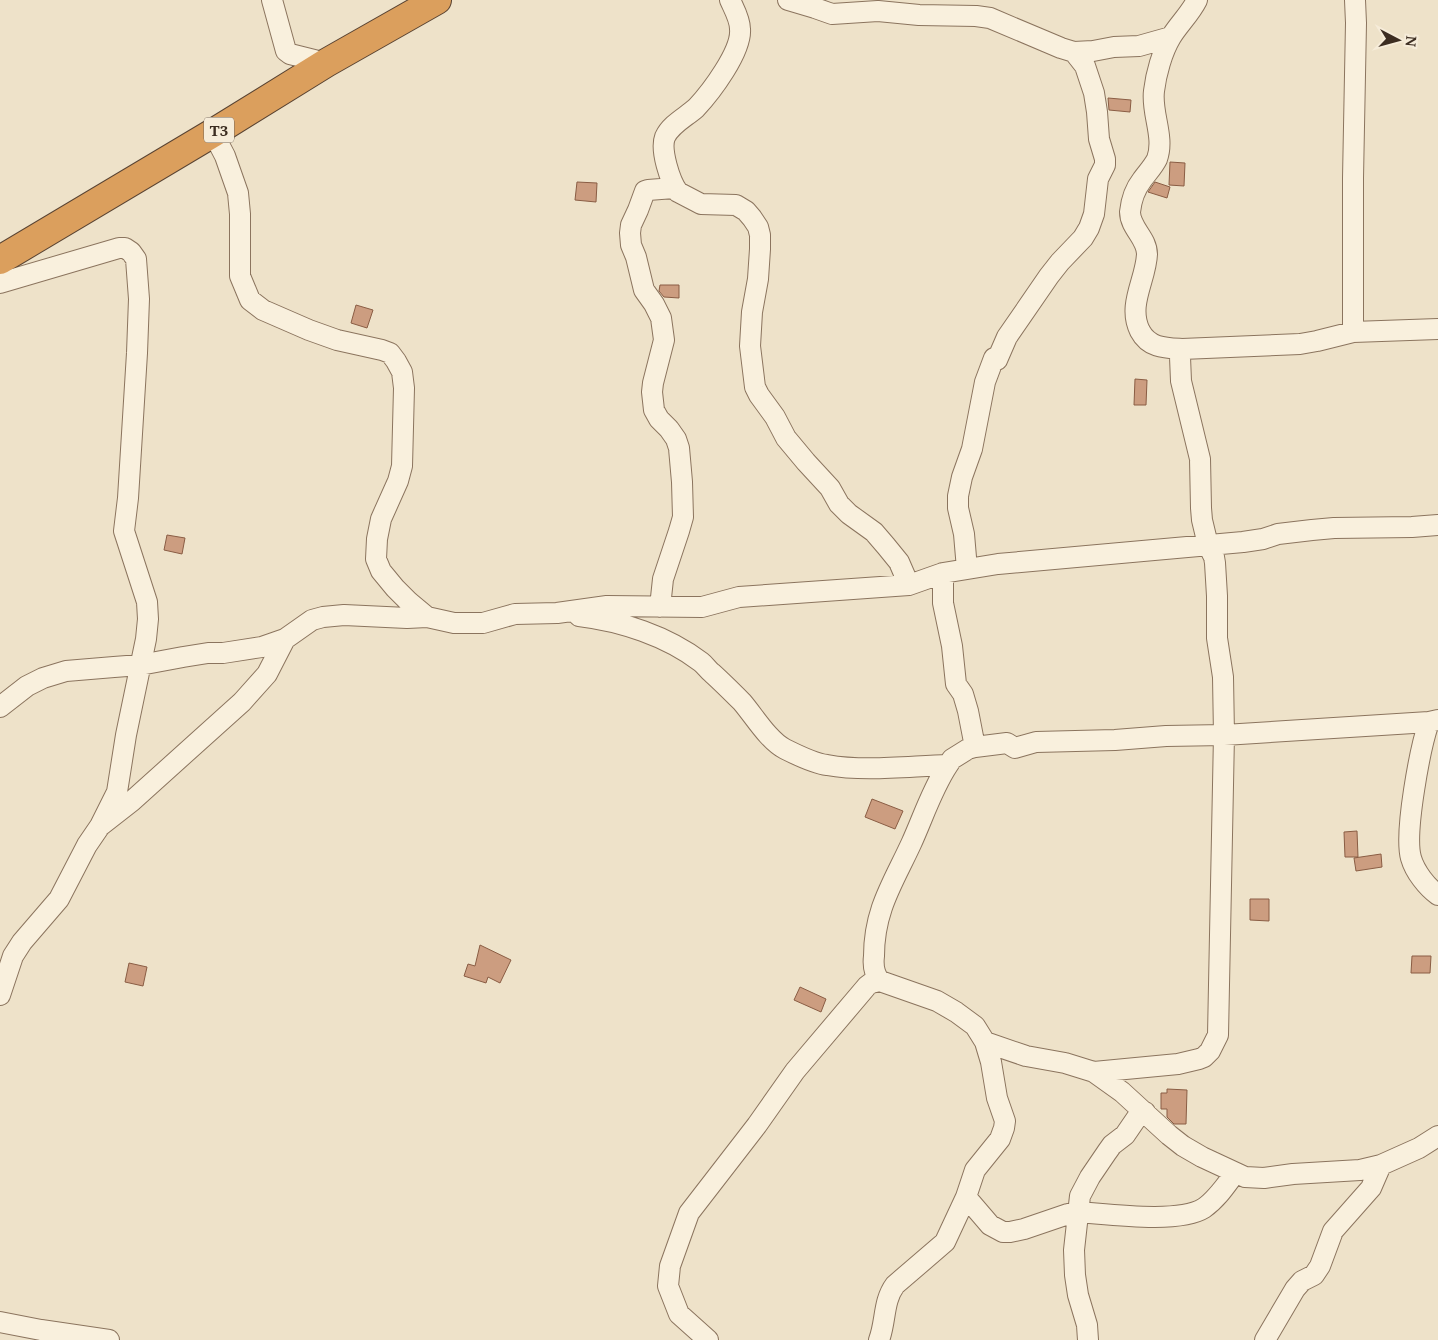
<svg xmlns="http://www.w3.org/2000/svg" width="1438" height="1340" viewBox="0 0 1438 1340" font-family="'Noto Serif',serif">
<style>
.building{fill:#cc9d80;stroke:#8a5d44}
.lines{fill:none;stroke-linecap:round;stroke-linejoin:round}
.minor-casing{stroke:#8b745e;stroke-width:22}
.highway-casing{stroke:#594332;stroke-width:30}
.minor{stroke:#f9f0dd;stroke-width:20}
.highway{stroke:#db9f5d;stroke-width:28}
.labels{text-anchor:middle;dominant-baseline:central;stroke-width:4;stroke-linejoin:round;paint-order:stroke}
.shield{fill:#f6ecd9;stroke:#746658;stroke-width:1}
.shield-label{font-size:15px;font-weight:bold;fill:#3c2d21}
</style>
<rect width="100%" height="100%" fill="#eee2c9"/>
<!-- building -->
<path class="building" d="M 1108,98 L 1131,100 L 1130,112 L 1109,110 Z
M 1170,162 L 1185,163 L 1184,186 L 1169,185 Z
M 577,182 L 597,183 L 596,202 L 575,200 Z
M 1155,182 L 1170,187 L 1167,198 L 1148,192 Z
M 660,285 L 679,285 L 679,298 L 664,297 L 659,291 Z
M 356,305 L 373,310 L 367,328 L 351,323 Z
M 1135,379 L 1147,380 L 1146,405 L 1134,405 Z
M 167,535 L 185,538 L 182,554 L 164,550 Z
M 872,799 L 903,811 L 895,829 L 865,817 Z
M 1357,831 L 1358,857 L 1345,857 L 1344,832 Z
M 1381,854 L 1382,867 L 1356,871 L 1354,858 Z
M 1250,899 L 1269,899 L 1269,921 L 1250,920 Z
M 480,945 L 511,960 L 500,983 L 488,977 L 486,983 L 464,976 L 468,964 L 475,966 Z
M 1412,956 L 1431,956 L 1430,973 L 1411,973 Z
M 129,963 L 147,967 L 143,986 L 125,982 Z
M 800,987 L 826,999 L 821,1012 L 794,1000 Z
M 1167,1089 L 1187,1090 L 1186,1124 L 1174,1124 L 1167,1117 L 1167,1109 L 1161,1109 L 1161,1093 L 1167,1093 Z"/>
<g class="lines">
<!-- minor casing -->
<g class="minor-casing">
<path id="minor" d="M 272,0 L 286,51 L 290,54 L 326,63
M 730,0 C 734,9 740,19 740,29 C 742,51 711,92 696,108 C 686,117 671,124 665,137 C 660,150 670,181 678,192 L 701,204 L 736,205 L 746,211 L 752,218 L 758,227 L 760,235 L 760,249 L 758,279 L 752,312 L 750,346 L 755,387 L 759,395 L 775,417 L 786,438 L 806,462 L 830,488 L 839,504 L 849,514 L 874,532 L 886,546 L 899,562 L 909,585
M 788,0 L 815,8 L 832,14 L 878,11 L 919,15 L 976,16 L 990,18 L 1061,48 L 1074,52 L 1093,51 L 1114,47 L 1139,46 L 1171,37
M 1197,0 C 1190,14 1179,24 1171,37 C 1162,52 1156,74 1154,91 C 1151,113 1165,137 1157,159 C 1153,167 1147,173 1142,180 C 1135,189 1131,202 1130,212 C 1130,228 1147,238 1147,254 C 1146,280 1127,305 1140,331 C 1149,348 1165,348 1182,349 L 1300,344 L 1317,341 L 1353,332 L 1438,329
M 213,133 L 225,156 L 238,193 L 240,214 L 240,276 L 250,300 L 263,310 L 309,330 L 337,340 L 382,350 L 390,353 L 396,361 L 402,372 L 404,388 L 402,466 L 398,481 L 381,519 L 377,539 L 376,559 L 381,571 L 395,588 L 409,602 L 427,617 L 454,623 L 483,623 L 515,614 L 557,613 L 607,606 L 702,607 L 739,597 L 909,585 L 943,573 L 998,564 L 1243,542 L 1263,539 L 1278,534 L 1312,530 L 1334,528 L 1412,527 L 1438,525
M 0,283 L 119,248 L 125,248 L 131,252 L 136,259 L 139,299 L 137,353 L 128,498 L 124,531 L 147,602 L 148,619 L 146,639 L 126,735 L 117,792 L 100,826
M 1353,332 L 1353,178 L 1356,23 L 1355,0
M 967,569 L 964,534 L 958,508 L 958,496 L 962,477 L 972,449 L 985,382 L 994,358 L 997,360 L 1007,337 L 1049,276 L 1060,262 L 1083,238 L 1089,228 L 1094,214 L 1098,179 L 1105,165 L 1105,159 L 1099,139 L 1097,112 L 1094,93 L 1085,66 L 1074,52
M 943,573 L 943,603 L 952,646 L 956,684 L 963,694 L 968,711 L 975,747
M 660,607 L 663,579 L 679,531 L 683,517 L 682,482 L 679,448 L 676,439 L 669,429 L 659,419 L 654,410 L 652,392 L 653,383 L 664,340 L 661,318 L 654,304 L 644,290 L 636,257 L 631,245 L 630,233 L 631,225 L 638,210 L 645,191 L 648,190 L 674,188 L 678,192
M 579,616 C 621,621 667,636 701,662 C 705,665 708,670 712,673 C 722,682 732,692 742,702 C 754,716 769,741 785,749 C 795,754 817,764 827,765 C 865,772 910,766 948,765 L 952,759 L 968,749 L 975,747 L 1007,743 L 1015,748 L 1036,742 L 1115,740 L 1166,736 L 1224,735 L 1429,722 L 1438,720
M 0,707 L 27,686 L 43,678 L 66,671 L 114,667 L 140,665 L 183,657 L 208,653 L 223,653 L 262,647 L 285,639 L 312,620 L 323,617 L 344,615 L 407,618 L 427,617
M 1429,722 C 1420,748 1404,833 1411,858 C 1415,872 1427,887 1438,895
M 0,995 L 13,956 L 22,942 L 59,899 L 87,845 L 100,826 L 132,801 L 242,702 L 267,674 L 285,639
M 985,1042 L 1026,1056 L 1065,1063 L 1094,1072 L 1178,1064 L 1199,1059 L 1204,1057 L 1210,1051 L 1218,1035 L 1224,735 L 1223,677 L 1217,638 L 1217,596 L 1215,563 L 1214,557 L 1208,545 L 1202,520 L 1201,508 L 1200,459 L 1181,381 L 1180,357 L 1182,349
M 1094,1072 L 1122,1092 L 1169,1135 L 1183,1146 L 1202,1157 L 1245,1177 L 1264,1178 L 1293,1174 L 1360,1170 L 1381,1165 L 1419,1148 L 1438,1136
M 966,1197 L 990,1225 L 1003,1232 L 1010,1232 L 1024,1229 L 1068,1214 L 1078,1212 C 1108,1214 1179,1224 1204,1208 C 1217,1199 1226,1185 1235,1173
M 0,1322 L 41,1330 L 109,1340
M 708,1340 L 679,1314 L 668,1286 L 670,1266 L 689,1213 L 757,1125 L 795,1071 L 867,986 L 871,983 L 880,981
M 879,1340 C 886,1322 883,1301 895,1285 L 945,1242 L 966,1197 L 975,1170 L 1000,1139 L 1004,1128 L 1005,1121 L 997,1098 L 991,1062 L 985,1042 L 975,1026 L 956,1012 L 937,1001 L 880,981 C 874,974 873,964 874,956 C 874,910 893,883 911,844 C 923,818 932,789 948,765
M 1088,1340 L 1087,1325 L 1078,1295 L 1075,1275 L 1074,1250 L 1080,1196 L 1090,1177 L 1107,1152 L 1112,1145 L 1125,1135 L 1138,1116 L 1145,1112
M 1265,1340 L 1295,1289 L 1302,1281 L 1314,1275 L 1320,1266 L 1333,1231 L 1371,1188 L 1381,1165"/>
</g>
<!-- highway casing -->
<g class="highway-casing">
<path id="highway" d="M 0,260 L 213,133 L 326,63 L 437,0"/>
</g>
<!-- minor -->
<use href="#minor" class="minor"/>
<!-- highway -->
<use href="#highway" class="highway"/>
</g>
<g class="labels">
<!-- shield labels -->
<rect class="shield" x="204" y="117.5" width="30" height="25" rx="4"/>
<g class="shield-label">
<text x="219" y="130">T3</text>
</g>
</g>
<!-- north arrow -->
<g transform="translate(1398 40) rotate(96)" stroke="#f6ecd9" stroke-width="4" paint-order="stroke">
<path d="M0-4L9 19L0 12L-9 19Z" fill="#3c2d21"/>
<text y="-8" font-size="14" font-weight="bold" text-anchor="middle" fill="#3c2d21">N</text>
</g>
</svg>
